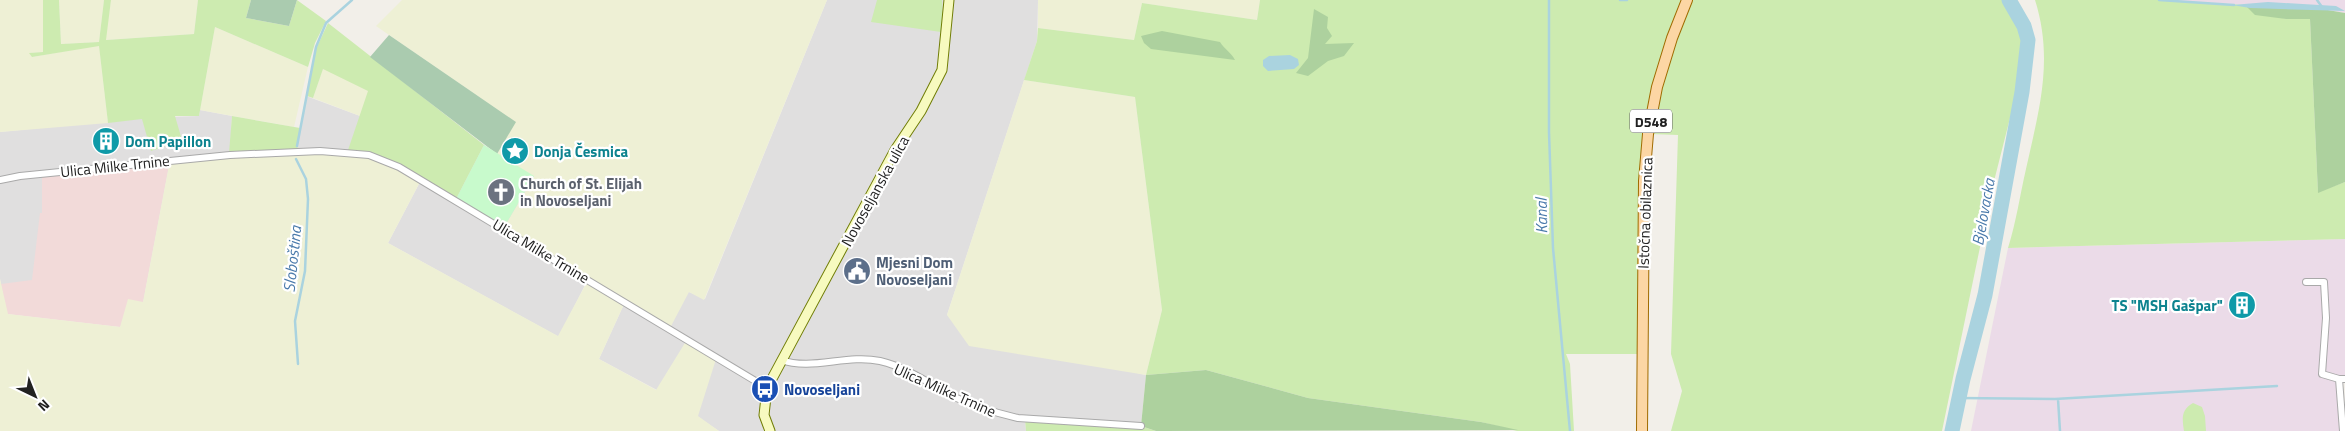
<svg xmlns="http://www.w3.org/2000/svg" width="2345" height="431" viewBox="0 0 2345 431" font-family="'Titillium Web',sans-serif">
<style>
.residential{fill:#e0dfdf}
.commercial{fill:#f2dad9}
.industrial{fill:#ebdbe8}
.farmland{fill:#eef0d5}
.grass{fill:#cdebb0}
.forest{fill:#add19e}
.cemetery{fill:#aacbaf}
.park{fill:#c8facc}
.water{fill:#aad3df}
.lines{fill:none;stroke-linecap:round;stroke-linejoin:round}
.stream{stroke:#aad3df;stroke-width:2.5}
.river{stroke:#aad3df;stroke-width:15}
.minor-casing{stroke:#a9a9a9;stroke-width:8}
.secondary-casing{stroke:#707d05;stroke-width:11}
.primary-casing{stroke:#a06b00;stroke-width:12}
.minor{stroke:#fff;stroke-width:6}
.secondary{stroke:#f7fabf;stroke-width:9}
.primary{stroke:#fcd6a4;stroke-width:10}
.labels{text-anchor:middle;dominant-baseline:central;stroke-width:4.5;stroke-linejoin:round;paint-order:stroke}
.shield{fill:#fff;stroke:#646464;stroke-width:1}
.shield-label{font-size:14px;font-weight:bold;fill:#222}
.culture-label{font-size:15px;font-weight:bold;fill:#0d838f;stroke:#fff;text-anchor:start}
.street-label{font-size:15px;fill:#222;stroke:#fff}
.worship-label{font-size:15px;font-weight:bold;fill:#5b616d;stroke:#fff;text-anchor:start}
.service-label{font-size:15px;font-weight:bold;fill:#4e5e75;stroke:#fff;text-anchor:start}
.transit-label{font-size:15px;font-weight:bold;fill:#164399;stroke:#fff;text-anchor:start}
.water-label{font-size:16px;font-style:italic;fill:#4a7aab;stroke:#fff}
</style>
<rect width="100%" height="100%" fill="#f2efe9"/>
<!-- residential -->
<path class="residential" d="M 827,0 L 1038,0 L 1037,41 L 947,315 L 1105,366 L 1146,375 L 1141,426 L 1025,419 L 1026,431 L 719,431 L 698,417 L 688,339 L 657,390 L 599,359 L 625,302 L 587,281 L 559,337 L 388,243 L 421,180 L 170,160 L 143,302 L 7,314 L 0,279 L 0,132 L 142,118 L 199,116 L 200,110 L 232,116 L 230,153 L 296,152 L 306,96 L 360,116 L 368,91 L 360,87 L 370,57 L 484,145 L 689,292 L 705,299 Z"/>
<!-- commercial -->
<path class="commercial" d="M 170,160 L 143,302 L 120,327 L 7,314 L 1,284 L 32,280 L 40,213 L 42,213 L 42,173 Z"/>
<!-- industrial -->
<path class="industrial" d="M 2159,0 L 2345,0 L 2345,13 L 2322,9 Z
M 2345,239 L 2345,379 L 2339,379 L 2343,431 L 1971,431 L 2008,248 Z"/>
<!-- farmland -->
<path class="farmland" d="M 0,0 L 43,0 L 43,52 L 30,53 L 33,57 L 99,45 L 108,123 L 0,132 Z
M 59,0 L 104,0 L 99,42 L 61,44 Z
M 111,0 L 198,0 L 194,34 L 105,40 Z
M 402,0 L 827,0 L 704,300 L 689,292 L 670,328 L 625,302 L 599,359 L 656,390 L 688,338 L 717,356 L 698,416 L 719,431 L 0,431 L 0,279 L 8,314 L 120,327 L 128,299 L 143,302 L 170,160 L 320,151 L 369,155 L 421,180 L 388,243 L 558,336 L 588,280 L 503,229 L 534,177 L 497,154 L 515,122 L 376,26 Z
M 1038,0 L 1260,0 L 1257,20 L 1142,3 L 1134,40 L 1038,28 Z
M 215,27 L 308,67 L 294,127 L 200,110 Z
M 323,68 L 369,91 L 360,116 L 313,98 Z
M 1024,80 L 1135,97 L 1162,310 L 1146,375 L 969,346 L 947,315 Z"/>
<!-- grass -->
<path class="grass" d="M 43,0 L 59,0 L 61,44 L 99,42 L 104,0 L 111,0 L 106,40 L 194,34 L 198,0 L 251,0 L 246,18 L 289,26 L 297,0 L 326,21 L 315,43 L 308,67 L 215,27 L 199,116 L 175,116 L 182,140 L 151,151 L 142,119 L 108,123 L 99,46 L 32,57 L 29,53 L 43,52 Z
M 877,0 L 942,0 L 943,18 L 941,32 L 871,22 Z
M 1260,0 L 2009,0 C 2022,17 2028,33 2026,55 L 1992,189 L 1942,431 L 1671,431 L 1682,391 L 1671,354 L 1678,135 L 1651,134 L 1641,354 L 1566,354 L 1570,364 L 1574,431 L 1517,431 L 1481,422 L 1308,398 L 1206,370 L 1146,375 L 1162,310 L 1135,97 L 1024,80 L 1037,41 L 1038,28 L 1134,40 L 1142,3 L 1257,20 Z
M 2035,0 L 2159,0 L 2245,5 L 2286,19 L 2310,19 L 2318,192 L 2345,182 L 2345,239 L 2008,248 C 2016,223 2020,195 2026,169 C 2039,110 2054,60 2035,0 Z
M 328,23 L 484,145 L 455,201 L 369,155 L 347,153 L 368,91 L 323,69 L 313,98 L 307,96 L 316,49 Z
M 232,116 L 300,128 L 297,152 L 229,153 Z
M 2193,403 L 2202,407 L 2205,416 L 2206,431 L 2184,431 C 2182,418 2181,410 2193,403 Z
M 1025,419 L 1141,426 L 1156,431 L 1026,431 Z"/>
<!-- forest -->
<path class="forest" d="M 2245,5 L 2322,9 L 2345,13 L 2345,182 L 2318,193 L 2310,19 L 2286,19 L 2255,15 Z
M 1314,9 L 1328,17 L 1327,28 L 1332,36 L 1325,44 L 1354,43 L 1344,56 L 1328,61 L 1308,76 L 1296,73 L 1308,58 Z
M 1162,31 L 1220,42 C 1225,50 1231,52 1235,60 L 1151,49 L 1144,43 L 1141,36 Z
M 1206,370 L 1308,398 L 1481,422 L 1518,430 L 1156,431 L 1141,426 L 1146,375 Z"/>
<!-- cemetery -->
<path class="cemetery" d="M 251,0 L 297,0 L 289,26 L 246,18 Z
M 389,35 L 516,122 L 497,154 L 370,57 Z"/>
<!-- park -->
<path class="park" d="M 484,145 L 534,176 L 503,229 L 455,201 Z"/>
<!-- water -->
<path class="water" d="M 2268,2 L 2336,6 L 2345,11 L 2250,8 L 2232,5 Z
M 1290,55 L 1298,59 L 1299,65 L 1294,69 L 1268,71 L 1263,66 L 1263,60 L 1269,56 Z"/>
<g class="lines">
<!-- stream -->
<path class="stream" d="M 1549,0 L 1549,132 L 1553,248 L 1570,431
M 1620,0 L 1627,0
M 2159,0 L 2234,5
M 2317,0 L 2322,7
M 297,146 L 316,47 L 326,23 L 352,0
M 296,159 L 306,179 L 308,199 L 305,271 L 295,321 L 298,364
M 1959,398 L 2055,399 L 2277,386
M 2058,399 L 2060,431"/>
<!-- river -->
<path class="river" d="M 1952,431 L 1963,379 L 1985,295 L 2022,92 L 2028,40 L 2024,26 L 2009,0"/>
<!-- minor casing -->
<g class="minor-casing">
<path id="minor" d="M 0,180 L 20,176 L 230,155 L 320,151 L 369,155 L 399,167 L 767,388
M 2306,282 L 2324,282 L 2326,318 L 2322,374 L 2339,379 L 2345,379
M 781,360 C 812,371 846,354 880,361 C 906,367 929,383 952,396 C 973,406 996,413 1018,418 L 1141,426
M 2339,379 L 2343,431"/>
</g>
<!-- secondary casing -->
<g class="secondary-casing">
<path id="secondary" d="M 770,431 L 764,415 L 767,388 L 895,150 L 921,111 L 942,70 L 949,0"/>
</g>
<!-- primary casing -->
<g class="primary-casing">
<path id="primary" d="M 1642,431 L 1644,181 L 1648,134 L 1657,87 L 1672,38 L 1687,0"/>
</g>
<!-- minor -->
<use href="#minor" class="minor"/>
<!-- secondary -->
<use href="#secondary" class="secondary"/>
<!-- primary -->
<use href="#primary" class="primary"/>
</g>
<!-- icons -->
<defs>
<g id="building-disc" transform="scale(1.4375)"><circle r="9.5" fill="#0f9aa8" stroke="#fff"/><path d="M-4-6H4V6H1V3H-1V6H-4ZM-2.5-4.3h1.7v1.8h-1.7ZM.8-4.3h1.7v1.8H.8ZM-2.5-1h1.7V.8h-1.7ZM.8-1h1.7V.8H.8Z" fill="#fff"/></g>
<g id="sight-disc" transform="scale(1.4375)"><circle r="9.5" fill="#0f9aa8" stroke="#fff"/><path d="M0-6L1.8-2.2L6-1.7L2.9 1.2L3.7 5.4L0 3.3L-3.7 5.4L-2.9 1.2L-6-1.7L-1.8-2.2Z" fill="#fff"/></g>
<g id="church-disc" transform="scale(1.4375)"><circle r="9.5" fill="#6b7280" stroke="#fff"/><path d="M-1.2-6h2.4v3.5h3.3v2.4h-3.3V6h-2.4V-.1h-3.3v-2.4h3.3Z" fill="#fff"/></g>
<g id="civic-disc" transform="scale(1.4375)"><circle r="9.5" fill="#5c6f8a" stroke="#fff"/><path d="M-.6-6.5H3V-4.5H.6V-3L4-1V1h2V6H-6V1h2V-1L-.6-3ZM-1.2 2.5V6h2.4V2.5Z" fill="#fff"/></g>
<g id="bus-disc" transform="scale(1.4375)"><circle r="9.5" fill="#1a4fb4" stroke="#fff"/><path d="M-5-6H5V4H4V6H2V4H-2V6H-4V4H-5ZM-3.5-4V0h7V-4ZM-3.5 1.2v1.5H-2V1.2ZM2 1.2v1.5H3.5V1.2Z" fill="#fff"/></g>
</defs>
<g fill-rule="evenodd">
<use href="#building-disc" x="106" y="141"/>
<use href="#sight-disc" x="515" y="151"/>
<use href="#church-disc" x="501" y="192"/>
<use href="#civic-disc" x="857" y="271"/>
<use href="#building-disc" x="2242" y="305"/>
<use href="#bus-disc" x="765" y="389"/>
</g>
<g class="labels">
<!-- shield labels -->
<rect class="shield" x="1630" y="109.5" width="42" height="23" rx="4"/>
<g class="shield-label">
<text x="1651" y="121">D548</text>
</g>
<!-- culture labels -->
<g class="culture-label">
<text x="125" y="141">Dom Papillon</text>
<text x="534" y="151">Donja Česmica</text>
<text x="2223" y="305" text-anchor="end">TS "MSH Gašpar"</text>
</g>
<!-- street labels -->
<g class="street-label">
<text transform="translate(115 166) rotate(-6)">Ulica Milke Trnine</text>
<text transform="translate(875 191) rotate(-61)">Novoseljanska ulica</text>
<text transform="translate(1645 213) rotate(-88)">Istočna obilaznica</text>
<text transform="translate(541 251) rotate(31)">Ulica Milke Trnine</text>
<text transform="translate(945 390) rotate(24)">Ulica Milke Trnine</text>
</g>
<!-- worship labels -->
<g class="worship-label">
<text x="520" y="183">Church of St. Elijah<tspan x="520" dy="17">in Novoseljani</tspan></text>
</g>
<!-- service labels -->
<g class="service-label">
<text x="876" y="262">Mjesni Dom<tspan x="876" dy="17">Novoseljani</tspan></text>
</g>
<!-- transit labels -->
<g class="transit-label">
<text x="784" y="389">Novoseljani</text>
</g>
<!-- water labels -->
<g class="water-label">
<text transform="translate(1983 212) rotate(-80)">Bjelovacka</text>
<text transform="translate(1541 216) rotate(-91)">Kanal</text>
<text transform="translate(292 259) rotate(-84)">Sloboština</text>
</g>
</g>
<!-- north arrow -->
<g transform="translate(35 396) rotate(137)" stroke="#ffffff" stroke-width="4" paint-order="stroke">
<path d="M0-4L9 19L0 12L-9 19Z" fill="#222222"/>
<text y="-8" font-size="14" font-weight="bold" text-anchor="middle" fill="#222222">N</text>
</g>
</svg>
